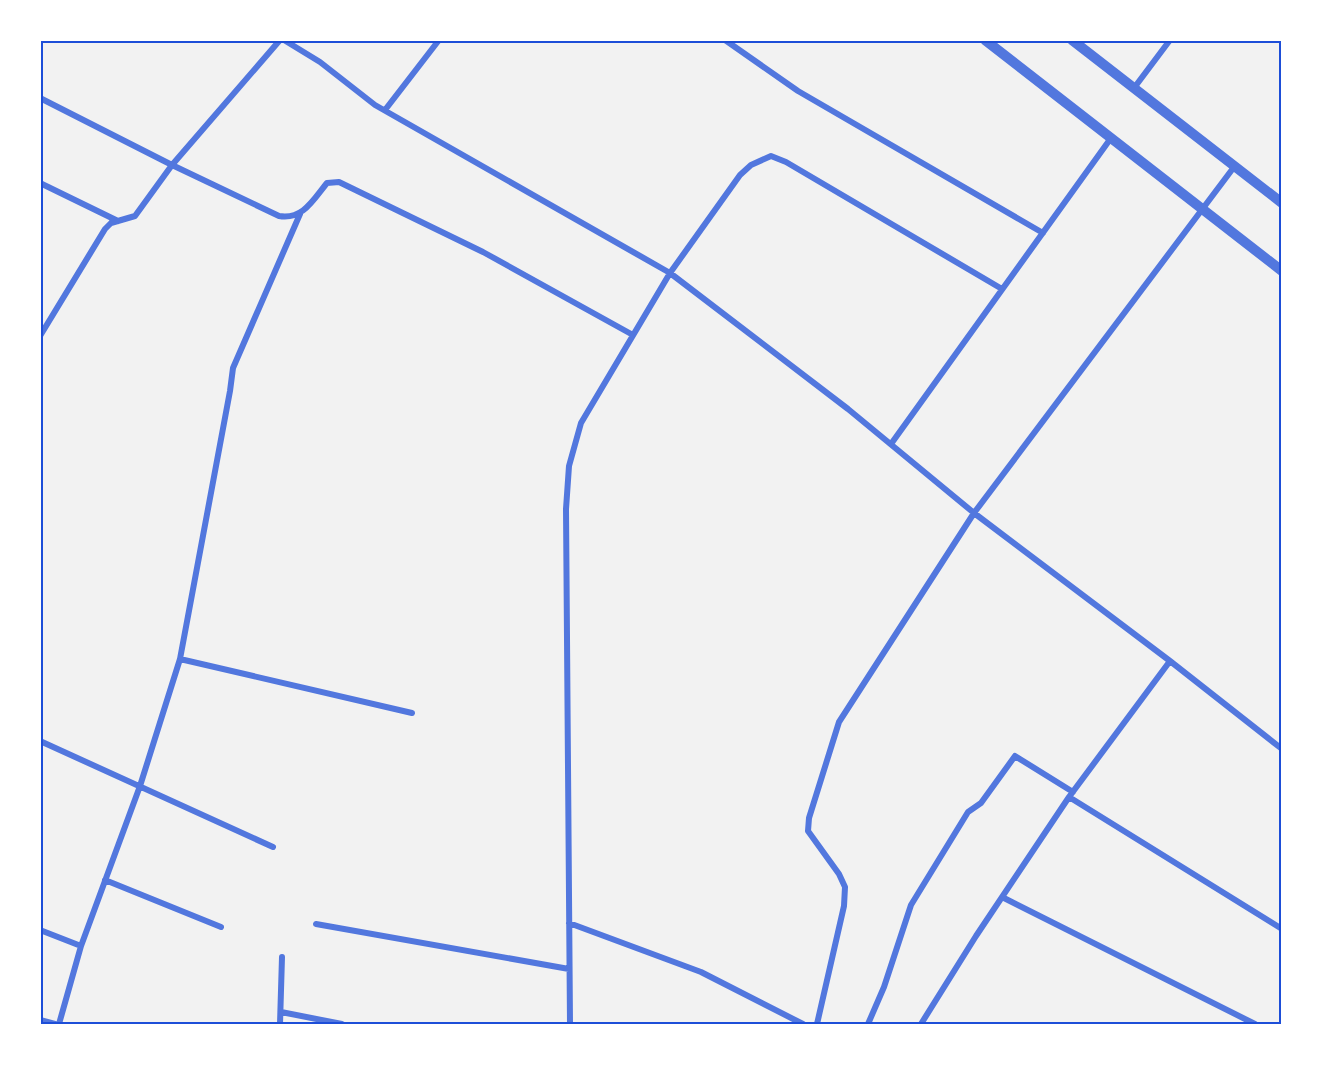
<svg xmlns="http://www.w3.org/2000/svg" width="1322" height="1065" viewBox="0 0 1322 1065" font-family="'IBM Plex Sans',sans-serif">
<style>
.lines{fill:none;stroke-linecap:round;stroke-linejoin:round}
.minor{stroke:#5277de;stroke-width:6}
.tertiary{stroke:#5277de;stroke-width:10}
.neatline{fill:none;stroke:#1d4ed8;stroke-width:2}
</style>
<rect width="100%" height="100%" fill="#f2f2f2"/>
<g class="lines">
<!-- minor -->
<path class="minor" d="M 284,40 L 320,62 L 375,105 L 670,273 L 848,409 L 974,513 L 1170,661 L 1282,749
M 725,40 L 798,91 L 1043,233
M 1134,88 L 1170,40
M 40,98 L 172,165 L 279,216 C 303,220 313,200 327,183 L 339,182 L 483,252 L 633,335
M 385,110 L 439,40
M 40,183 L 118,221
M 40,336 L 105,229 L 111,223 L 135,216 L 172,165 L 280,40
M 891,444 L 1111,138
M 180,659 L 412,713
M 40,741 L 273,847
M 1069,797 L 1282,929
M 105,880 L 221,927
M 1002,897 L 1255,1024
M 569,923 L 701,972 L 803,1024
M 316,924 L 569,969
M 40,930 L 81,946
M 281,1012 L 342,1024
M 40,1020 L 55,1024
M 59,1024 L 81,946 L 140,786 L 180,659 L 230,391 L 233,368 L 300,214
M 280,1024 L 282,957
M 570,1024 L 566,509 L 569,466 L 581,423 L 670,273 L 740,175 L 751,165 L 771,156 L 786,162 L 1002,289
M 817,1024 L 844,906 L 845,887 L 839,874 L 808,831 L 809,818 L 839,722 L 974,513 L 1234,167
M 868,1024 L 884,987 L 911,905 L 968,812 L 981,803 L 1015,756 L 1073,792
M 921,1024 L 976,936 L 1069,797 L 1170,661"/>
<!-- tertiary -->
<path class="tertiary" d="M 985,40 L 1282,271
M 1072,40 L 1282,203"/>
</g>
<!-- border -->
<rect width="1322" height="1065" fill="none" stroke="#ffffff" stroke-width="84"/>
<rect x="42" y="42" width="1238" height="981" class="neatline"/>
</svg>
